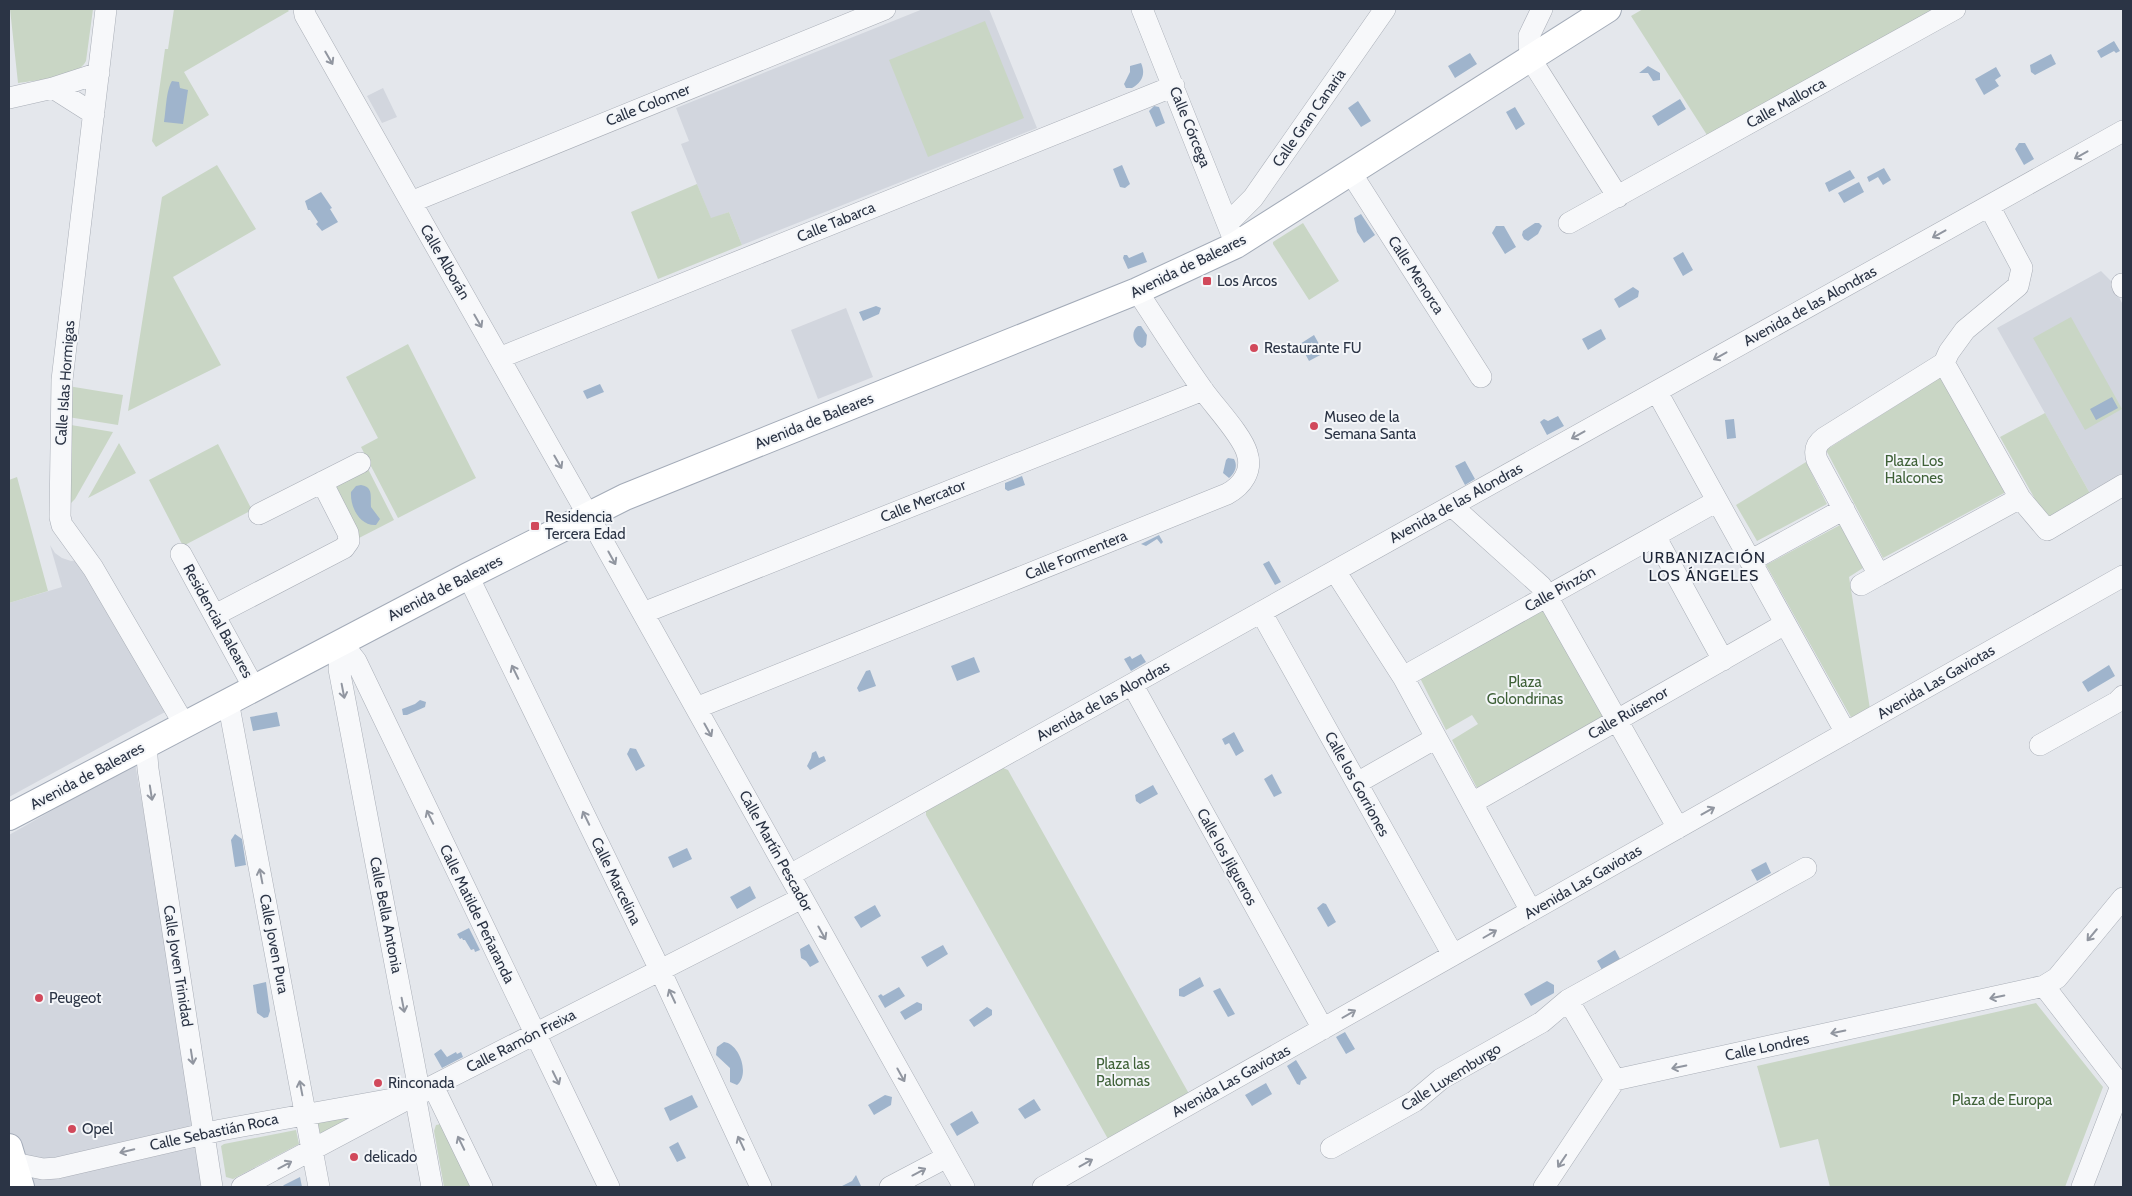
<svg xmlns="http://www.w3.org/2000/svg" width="2132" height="1196" viewBox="0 0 2132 1196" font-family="Cabin,sans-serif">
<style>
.built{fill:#d2d6de}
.green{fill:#c9d6c5}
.water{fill:#9fb4cc}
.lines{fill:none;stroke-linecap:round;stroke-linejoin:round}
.minor-casing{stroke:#a9aeb7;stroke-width:22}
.major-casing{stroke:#a3abb8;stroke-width:28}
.minor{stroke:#f7f8fa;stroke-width:21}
.major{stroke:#fff;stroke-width:26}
.oneway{stroke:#9196a0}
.poi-dot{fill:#d1495b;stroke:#f4f6f9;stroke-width:2}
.labels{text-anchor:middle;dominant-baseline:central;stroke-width:4;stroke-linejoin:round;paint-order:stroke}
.street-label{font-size:15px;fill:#2b3445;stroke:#f4f6f9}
.poi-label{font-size:15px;fill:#2b3445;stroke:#f4f6f9;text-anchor:start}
.park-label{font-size:15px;fill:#3f6138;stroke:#f4f6f9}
.neighbourhood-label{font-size:16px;letter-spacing:1px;fill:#1d2536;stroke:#f4f6f9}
</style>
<rect width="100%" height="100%" fill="#e4e7ec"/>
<!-- built -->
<path class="built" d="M 923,9 L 989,9 L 1037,128 L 742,245 L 729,212 L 711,219 L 681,144 L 689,141 L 676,108 Z
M 383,88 L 397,117 L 382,123 L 367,96 Z
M 2101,271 L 2111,281 L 2123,305 L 2123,479 L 2092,497 L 1997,328 Z
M 846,308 L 873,377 L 818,399 L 791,330 Z
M 50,545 L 55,553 L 62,558 L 71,561 L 81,560 L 165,712 L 9,797 L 9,603 L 62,587 Z
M 135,763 L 209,1187 L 9,1187 L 9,835 Z"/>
<!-- green -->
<path class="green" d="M 10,9 L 93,9 L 86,61 C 78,78 36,80 18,83 Z
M 174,9 L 287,9 L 289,11 L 184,72 L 209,115 L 156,147 L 152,141 L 165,49 L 168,49 Z
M 1643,9 L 1934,9 L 1707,135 L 1631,16 Z
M 985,21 L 1024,118 L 928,157 L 889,60 Z
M 217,165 L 256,229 L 173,277 L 221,365 L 128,411 L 162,197 Z
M 697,184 L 711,218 L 729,212 L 742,245 L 658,279 L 631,212 Z
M 1303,223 L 1339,281 L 1309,300 L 1273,244 L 1273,242 Z
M 2071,317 L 2122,409 L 2085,430 L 2033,338 Z
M 408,344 L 476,478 L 398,518 L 361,447 L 378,438 L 346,377 Z
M 1941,377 L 2006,492 L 1883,558 L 1826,450 Z
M 68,386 L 123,395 L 118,425 L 68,417 Z
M 2045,413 L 2092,497 L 2048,522 L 2000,437 Z
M 71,425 L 113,432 L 75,499 L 70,504 Z
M 119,443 L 136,473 L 88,498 Z
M 218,444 L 252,510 L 183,546 L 149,480 Z
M 1806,462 L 1827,504 L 1757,541 L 1736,505 Z
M 367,467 L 394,520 L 359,538 L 332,485 Z
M 17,477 L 48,591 L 9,603 L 9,480 Z
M 1840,525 L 1863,568 L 1849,577 L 1870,709 L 1852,719 L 1766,565 Z
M 1543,608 L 1605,716 L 1477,788 L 1452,740 L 1478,724 L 1472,715 L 1446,730 L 1420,678 Z
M 1003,768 L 1008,770 L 1188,1092 L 1188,1094 L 1108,1139 L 926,815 L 926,811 Z
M 2036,1003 L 2103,1087 L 2065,1187 L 1830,1187 L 1818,1139 L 1780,1148 L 1757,1066 Z
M 370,1111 L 320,1137 L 317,1125 L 318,1122 Z
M 441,1124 L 473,1187 L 444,1187 L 434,1131 L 436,1125 Z
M 296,1130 L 299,1144 L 233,1179 L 226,1177 L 221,1146 L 224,1144 Z"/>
<!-- water -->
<path class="water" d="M 2114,41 L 2120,51 L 2116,53 L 2114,51 L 2101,58 L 2097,51 Z
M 1470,53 L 1477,64 L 1455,78 L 1448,66 Z
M 2051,54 L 2056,64 L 2035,75 L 2031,72 L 2030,65 Z
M 1141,63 C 1146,74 1142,82 1132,88 L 1126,88 L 1124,84 L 1130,72 L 1130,66 Z
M 1648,66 L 1660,73 L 1660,80 L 1653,81 L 1648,73 L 1639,73 Z
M 1996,67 L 2001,76 L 1995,80 L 1999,86 L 1984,95 L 1975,79 Z
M 172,81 L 179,82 L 180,88 L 188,90 L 183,124 L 164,122 C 166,111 166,90 172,81 Z
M 1680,99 L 1686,109 L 1658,126 L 1652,116 Z
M 1358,101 L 1371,121 L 1361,127 L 1348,108 Z
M 1154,106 L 1159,107 L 1165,123 L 1156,127 L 1149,111 Z
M 1515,107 L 1525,124 L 1516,130 L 1506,112 Z
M 2019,143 L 2025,143 L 2034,159 L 2024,165 L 2015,149 Z
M 1122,165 L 1130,184 L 1125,188 L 1120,187 L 1113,169 Z
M 1884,168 L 1891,180 L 1883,185 L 1878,177 L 1869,182 L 1867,177 Z
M 1850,170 L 1855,178 L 1829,192 L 1825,183 Z
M 1859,182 L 1864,192 L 1844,203 L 1838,193 Z
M 321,192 L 332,208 L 330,209 L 338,222 L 322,231 L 316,224 L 318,222 L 310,210 L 308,210 L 305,201 Z
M 1361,214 L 1375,235 L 1364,243 L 1357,232 L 1354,218 Z
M 1535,223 L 1539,223 L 1542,226 L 1538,234 L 1528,241 L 1524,239 L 1522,235 L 1523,231 Z
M 1496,226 L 1504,226 L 1516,247 L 1505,254 L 1492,233 Z
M 1143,252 L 1147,262 L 1128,269 L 1123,258 L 1124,255 L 1127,255 L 1129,258 Z
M 1683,252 L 1693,270 L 1683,276 L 1673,258 Z
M 1633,287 L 1639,291 L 1638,297 L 1619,308 L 1614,299 Z
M 876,306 L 881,308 L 879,314 L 863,321 L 859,312 Z
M 1138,326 L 1141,326 L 1147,335 L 1146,345 L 1142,348 C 1133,345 1130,331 1138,326 Z
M 1601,329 L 1606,339 L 1588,350 L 1582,339 Z
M 1314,335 L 1324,353 L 1309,361 L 1300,344 Z
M 600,384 L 604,392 L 587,399 L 583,391 Z
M 2112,397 L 2118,408 L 2096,420 L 2090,409 Z
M 1558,416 L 1564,426 L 1547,435 L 1540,422 L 1544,419 L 1548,421 Z
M 1734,419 L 1736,438 L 1727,439 L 1725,420 Z
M 1228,458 L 1234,459 C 1238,466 1235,473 1229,478 L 1223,473 L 1226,460 Z
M 1465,461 L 1475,479 L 1465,485 L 1455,466 Z
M 1022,476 L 1025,485 L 1008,491 L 1005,489 L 1005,483 Z
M 361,485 C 374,487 370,497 371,507 L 380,519 L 376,525 C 359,526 350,506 351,492 L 356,486 Z
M 1159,535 L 1163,542 L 1161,544 L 1157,539 L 1146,546 L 1141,544 Z
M 1269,561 L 1281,582 L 1275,585 L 1263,564 Z
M 1141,654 L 1146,662 L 1131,671 L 1124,659 L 1130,656 L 1132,659 Z
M 974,657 L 980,672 L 957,681 L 951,666 Z
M 2109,665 L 2115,676 L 2088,692 L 2082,682 Z
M 870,670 L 876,686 L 859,692 L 857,688 L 866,671 Z
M 420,700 L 426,702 L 425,707 L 407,715 L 403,715 L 402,709 L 415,704 Z
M 277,712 L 280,726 L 253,731 L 250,717 Z
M 1234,732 L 1244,751 L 1236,756 L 1229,743 L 1225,745 L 1222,739 Z
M 630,748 L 636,749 L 645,766 L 636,771 L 627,754 Z
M 816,751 L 819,758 L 824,756 L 826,761 L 810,770 L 807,766 L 811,758 L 812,753 Z
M 1272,774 L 1282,793 L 1274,797 L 1264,779 Z
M 1153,785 L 1158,794 L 1140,804 L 1136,801 L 1135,795 Z
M 235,834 L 242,839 L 246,865 L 235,867 L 231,840 Z
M 687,848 L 692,859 L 673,868 L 668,857 Z
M 1766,862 L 1771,873 L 1757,881 L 1751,870 Z
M 750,886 L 756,898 L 737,909 L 730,897 Z
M 1323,903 L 1326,904 L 1336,922 L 1328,927 L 1317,908 Z
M 875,905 L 881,916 L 861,928 L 854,917 Z
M 469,928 L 480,950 L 475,952 L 474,949 L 471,950 L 465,940 L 463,940 L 462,938 L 460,939 L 457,934 Z
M 809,944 L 819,962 L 810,967 L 806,961 L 801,958 L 800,949 Z
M 943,945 L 948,954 L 927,967 L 921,957 Z
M 1615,950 L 1620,959 L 1602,970 L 1597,961 Z
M 1200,977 L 1204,986 L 1184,997 L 1179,996 L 1179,989 Z
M 1547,981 L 1554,985 L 1554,993 L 1531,1006 L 1524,994 Z
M 266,982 L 270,1011 L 268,1017 L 264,1018 L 257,1013 L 253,985 Z
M 899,987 L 905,996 L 885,1008 L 878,996 L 881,994 L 883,996 Z
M 1220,988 L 1235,1014 L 1228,1017 L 1213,991 Z
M 917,1002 L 922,1004 L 922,1010 L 905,1020 L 900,1012 Z
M 987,1007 L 992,1010 L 992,1015 L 974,1027 L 969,1020 Z
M 1345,1032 L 1355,1049 L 1346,1054 L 1336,1037 Z
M 724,1042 C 740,1044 750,1075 737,1085 L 730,1082 L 730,1068 L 716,1055 L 717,1047 Z
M 441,1049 L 447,1057 L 456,1052 L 457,1054 L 461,1052 L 463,1057 L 442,1068 L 434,1054 Z
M 1296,1060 L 1307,1078 L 1301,1081 L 1300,1085 L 1297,1084 L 1287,1066 Z
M 1266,1083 L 1272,1094 L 1252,1106 L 1245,1095 Z
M 692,1095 L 698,1107 L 670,1121 L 664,1108 Z
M 885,1095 L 892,1097 L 891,1105 L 874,1115 L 868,1105 Z
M 1034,1099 L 1041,1110 L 1025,1119 L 1018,1109 Z
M 972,1111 L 979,1123 L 957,1136 L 950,1124 Z
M 678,1142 L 686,1158 L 677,1162 L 669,1147 Z
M 856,1175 L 861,1186 L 840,1187 L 852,1181 Z
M 300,1177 L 302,1187 L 282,1187 L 284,1185 Z"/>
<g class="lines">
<!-- minor casing -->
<g class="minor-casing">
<path id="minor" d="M 106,9 L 62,380 L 60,517 L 62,525 L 93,568 L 184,724
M 304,9 L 305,15 L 588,515 L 964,1187
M 1142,9 L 1232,235
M 1542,9 L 1529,36 L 1530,58 L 1618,197
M 53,88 L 94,114
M 9,98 L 53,88 L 99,73
M 1351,173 L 1481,377
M 411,202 L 885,9
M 1228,223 L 1253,198 L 1385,9
M 1569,223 L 1955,9
M 2123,284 L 2122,284 L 2123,287
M 499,358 L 1174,86
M 1944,363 L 2020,498 L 1879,575 L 1817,460 C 1814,451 1816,444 1824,438 Z
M 1944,363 L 1949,352 L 1965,330 L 2018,286 L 2022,268 L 1989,206
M 1657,392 L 1846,733
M 2020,498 L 2047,530 L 2123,485
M 1452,506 L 1541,586 L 1678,828
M 259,514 L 360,463
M 1655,536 L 1723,660
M 181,554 L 254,688
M 1750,561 L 1844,509
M 1335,571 L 1403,677 L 1531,911
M 468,576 L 660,970 L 761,1187
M 1861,585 L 1879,575
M 1261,612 L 1453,955
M 643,613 L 1203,390
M 215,615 L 344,548 L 349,541 L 348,533 L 322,482
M 341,642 L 356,661 L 609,1187
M 341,642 L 339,669 L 417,1079 L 415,1095 L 432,1187
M 1403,677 L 1717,501
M 1132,684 L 1323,1029
M 228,701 L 319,1187
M 696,708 L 1227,494 C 1242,486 1253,471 1247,453 C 1242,435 1215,407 1203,390 C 1180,358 1159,324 1137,291
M 146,745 L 148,769 L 212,1187
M 2040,745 L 2117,702 L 2123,696
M 1357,783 L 1436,738
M 1472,803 L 1785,624
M 790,875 L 2123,131
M 2044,986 L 2121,1086
M 1568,1000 L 1615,1080
M 433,1086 L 482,1187
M 1331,1148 L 1415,1101 L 1441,1079 L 1542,1022 L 1568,1000 L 1806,868
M 14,1163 L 43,1169 L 57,1168 L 221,1130 L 398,1098
M 242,1187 L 415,1095 L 802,898
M 890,1187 L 947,1157
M 1043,1187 L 2123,576
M 1544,1187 L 1615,1080 L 2044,986 L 2057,978 L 2123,898
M 2082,1187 L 2121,1086"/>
</g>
<!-- major casing -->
<g class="major-casing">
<path id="major" d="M 9,817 L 468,576 L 625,497 L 1137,291 L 1236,245 L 1608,9
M 9,1147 L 21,1187"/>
</g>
<!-- minor -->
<use href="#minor" class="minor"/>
<!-- major -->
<use href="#major" class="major"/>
</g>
<!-- one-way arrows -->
<defs><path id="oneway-shaft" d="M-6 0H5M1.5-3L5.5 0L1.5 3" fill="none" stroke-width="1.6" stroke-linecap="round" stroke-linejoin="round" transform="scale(1.25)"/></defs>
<g class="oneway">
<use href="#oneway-shaft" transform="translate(329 58) rotate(60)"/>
<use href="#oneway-shaft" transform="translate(2081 155) rotate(151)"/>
<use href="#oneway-shaft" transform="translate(1939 234) rotate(151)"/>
<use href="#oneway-shaft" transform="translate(478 321) rotate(60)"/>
<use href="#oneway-shaft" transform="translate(1720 356) rotate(151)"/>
<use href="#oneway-shaft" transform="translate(1578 435) rotate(151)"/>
<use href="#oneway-shaft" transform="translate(558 462) rotate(60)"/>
<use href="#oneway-shaft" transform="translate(612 558) rotate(61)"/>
<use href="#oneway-shaft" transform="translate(515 672) rotate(-116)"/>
<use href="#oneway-shaft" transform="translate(343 691) rotate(79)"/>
<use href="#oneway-shaft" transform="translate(708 730) rotate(61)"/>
<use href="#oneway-shaft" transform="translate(151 793) rotate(81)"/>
<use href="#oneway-shaft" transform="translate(1708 811) rotate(-29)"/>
<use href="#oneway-shaft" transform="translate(430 817) rotate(-116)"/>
<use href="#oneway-shaft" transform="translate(586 818) rotate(-116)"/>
<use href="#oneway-shaft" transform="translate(261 876) rotate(-101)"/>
<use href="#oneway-shaft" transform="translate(822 933) rotate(61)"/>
<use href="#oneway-shaft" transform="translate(1490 934) rotate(-30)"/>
<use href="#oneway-shaft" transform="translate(2092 935) rotate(130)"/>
<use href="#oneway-shaft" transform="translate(672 996) rotate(-115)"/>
<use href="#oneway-shaft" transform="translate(1997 997) rotate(168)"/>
<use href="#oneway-shaft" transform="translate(403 1005) rotate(79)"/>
<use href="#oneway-shaft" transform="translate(1349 1014) rotate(-30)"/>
<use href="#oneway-shaft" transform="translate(1838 1032) rotate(168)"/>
<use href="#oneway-shaft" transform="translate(192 1057) rotate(81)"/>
<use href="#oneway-shaft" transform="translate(1679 1067) rotate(168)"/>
<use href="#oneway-shaft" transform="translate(901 1075) rotate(61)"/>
<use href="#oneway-shaft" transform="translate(556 1078) rotate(64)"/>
<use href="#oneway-shaft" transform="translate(301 1088) rotate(-101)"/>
<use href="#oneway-shaft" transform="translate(461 1143) rotate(-116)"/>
<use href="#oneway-shaft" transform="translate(741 1143) rotate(-115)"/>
<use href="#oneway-shaft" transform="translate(127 1151) rotate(167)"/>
<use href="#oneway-shaft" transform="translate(1562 1161) rotate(124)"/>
<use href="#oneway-shaft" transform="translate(1086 1163) rotate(-29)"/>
<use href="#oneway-shaft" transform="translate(285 1165) rotate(-28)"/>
<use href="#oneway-shaft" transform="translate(919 1172) rotate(-28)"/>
</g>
<!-- markers -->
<g class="poi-dot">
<rect x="1202" y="276" width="10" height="10" rx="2.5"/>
<circle cx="1254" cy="348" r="5"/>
<circle cx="1314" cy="426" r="5"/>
<rect x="530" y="521" width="10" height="10" rx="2.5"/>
<circle cx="39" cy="998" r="5"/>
<circle cx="378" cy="1083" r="5"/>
<circle cx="72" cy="1129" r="5"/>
<circle cx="354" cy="1157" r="5"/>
</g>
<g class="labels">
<!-- street labels -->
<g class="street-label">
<text transform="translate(1786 103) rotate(-29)">Calle Mallorca</text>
<text transform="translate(648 105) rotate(-22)">Calle Colomer</text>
<text transform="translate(1309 118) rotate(-55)">Calle Gran Canaria</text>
<text transform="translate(1190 127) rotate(68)">Calle Córcega</text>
<text transform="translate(836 222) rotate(-22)">Calle Tabarca</text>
<text transform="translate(445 262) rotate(60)">Calle Alborán</text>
<text transform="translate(1188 266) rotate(-26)">Avenida de Baleares</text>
<text transform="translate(1416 275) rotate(57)">Calle Menorca</text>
<text transform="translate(1810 306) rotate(-29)">Avenida de las Alondras</text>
<text transform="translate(65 383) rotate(-86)">Calle Islas Hormigas</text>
<text transform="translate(814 421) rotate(-22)">Avenida de Baleares</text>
<text transform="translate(923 501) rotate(-22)">Calle Mercator</text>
<text transform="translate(1456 503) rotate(-29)">Avenida de las Alondras</text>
<text transform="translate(1076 555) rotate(-22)">Calle Formentera</text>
<text transform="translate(445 588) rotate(-27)">Avenida de Baleares</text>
<text transform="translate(1560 589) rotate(-29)">Calle Pinzón</text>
<text transform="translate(218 621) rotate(61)">Residencial Baleares</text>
<text transform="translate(1936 682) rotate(-30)">Avenida Las Gaviotas</text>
<text transform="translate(1103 701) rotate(-29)">Avenida de las Alondras</text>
<text transform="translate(1628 713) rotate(-30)">Calle Ruisenor</text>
<text transform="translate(87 776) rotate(-28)">Avenida de Baleares</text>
<text transform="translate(1357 784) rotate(61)">Calle los Gorriones</text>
<text transform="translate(776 851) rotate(61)">Calle Martín Pescador</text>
<text transform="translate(1227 857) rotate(61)">Calle los Jilgueros</text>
<text transform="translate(616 881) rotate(64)">Calle Marcelina</text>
<text transform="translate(1583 882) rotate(-30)">Avenida Las Gaviotas</text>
<text transform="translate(477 914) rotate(64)">Calle Matilde Peñaranda</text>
<text transform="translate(386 915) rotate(79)">Calle Bella Antonia</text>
<text transform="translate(274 944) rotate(79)">Calle Joven Pura</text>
<text transform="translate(178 966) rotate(81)">Calle Joven Trinidad</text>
<text transform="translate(521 1041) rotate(-27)">Calle Ramón Freixa</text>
<text transform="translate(1767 1047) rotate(-12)">Calle Londres</text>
<text transform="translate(1451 1077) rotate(-32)">Calle Luxemburgo</text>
<text transform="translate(1231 1081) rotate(-29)">Avenida Las Gaviotas</text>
<text transform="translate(214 1132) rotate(-12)">Calle Sebastián Roca</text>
</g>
<!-- poi labels -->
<g class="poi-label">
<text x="1217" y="281">Los Arcos</text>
<text x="1264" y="348">Restaurante FU</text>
<text x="1324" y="417">Museo de la<tspan x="1324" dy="17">Semana Santa</tspan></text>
<text x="545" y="517">Residencia<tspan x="545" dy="17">Tercera Edad</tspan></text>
<text x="49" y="998">Peugeot</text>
<text x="388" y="1083">Rinconada</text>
<text x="82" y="1129">Opel</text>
<text x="364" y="1157">delicado</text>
</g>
<!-- park labels -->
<g class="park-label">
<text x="1914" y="461">Plaza Los<tspan x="1914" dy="17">Halcones</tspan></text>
<text x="1525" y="682">Plaza<tspan x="1525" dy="17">Golondrinas</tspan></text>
<text x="1123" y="1064">Plaza las<tspan x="1123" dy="17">Palomas</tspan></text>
<text x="2002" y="1100">Plaza de Europa</text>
</g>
<!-- neighbourhood labels -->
<g class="neighbourhood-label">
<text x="1704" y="557">URBANIZACIÓN<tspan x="1704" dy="18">LOS ÁNGELES</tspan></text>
</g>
</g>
<!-- border -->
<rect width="2132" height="1196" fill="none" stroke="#2b3445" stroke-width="20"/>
</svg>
